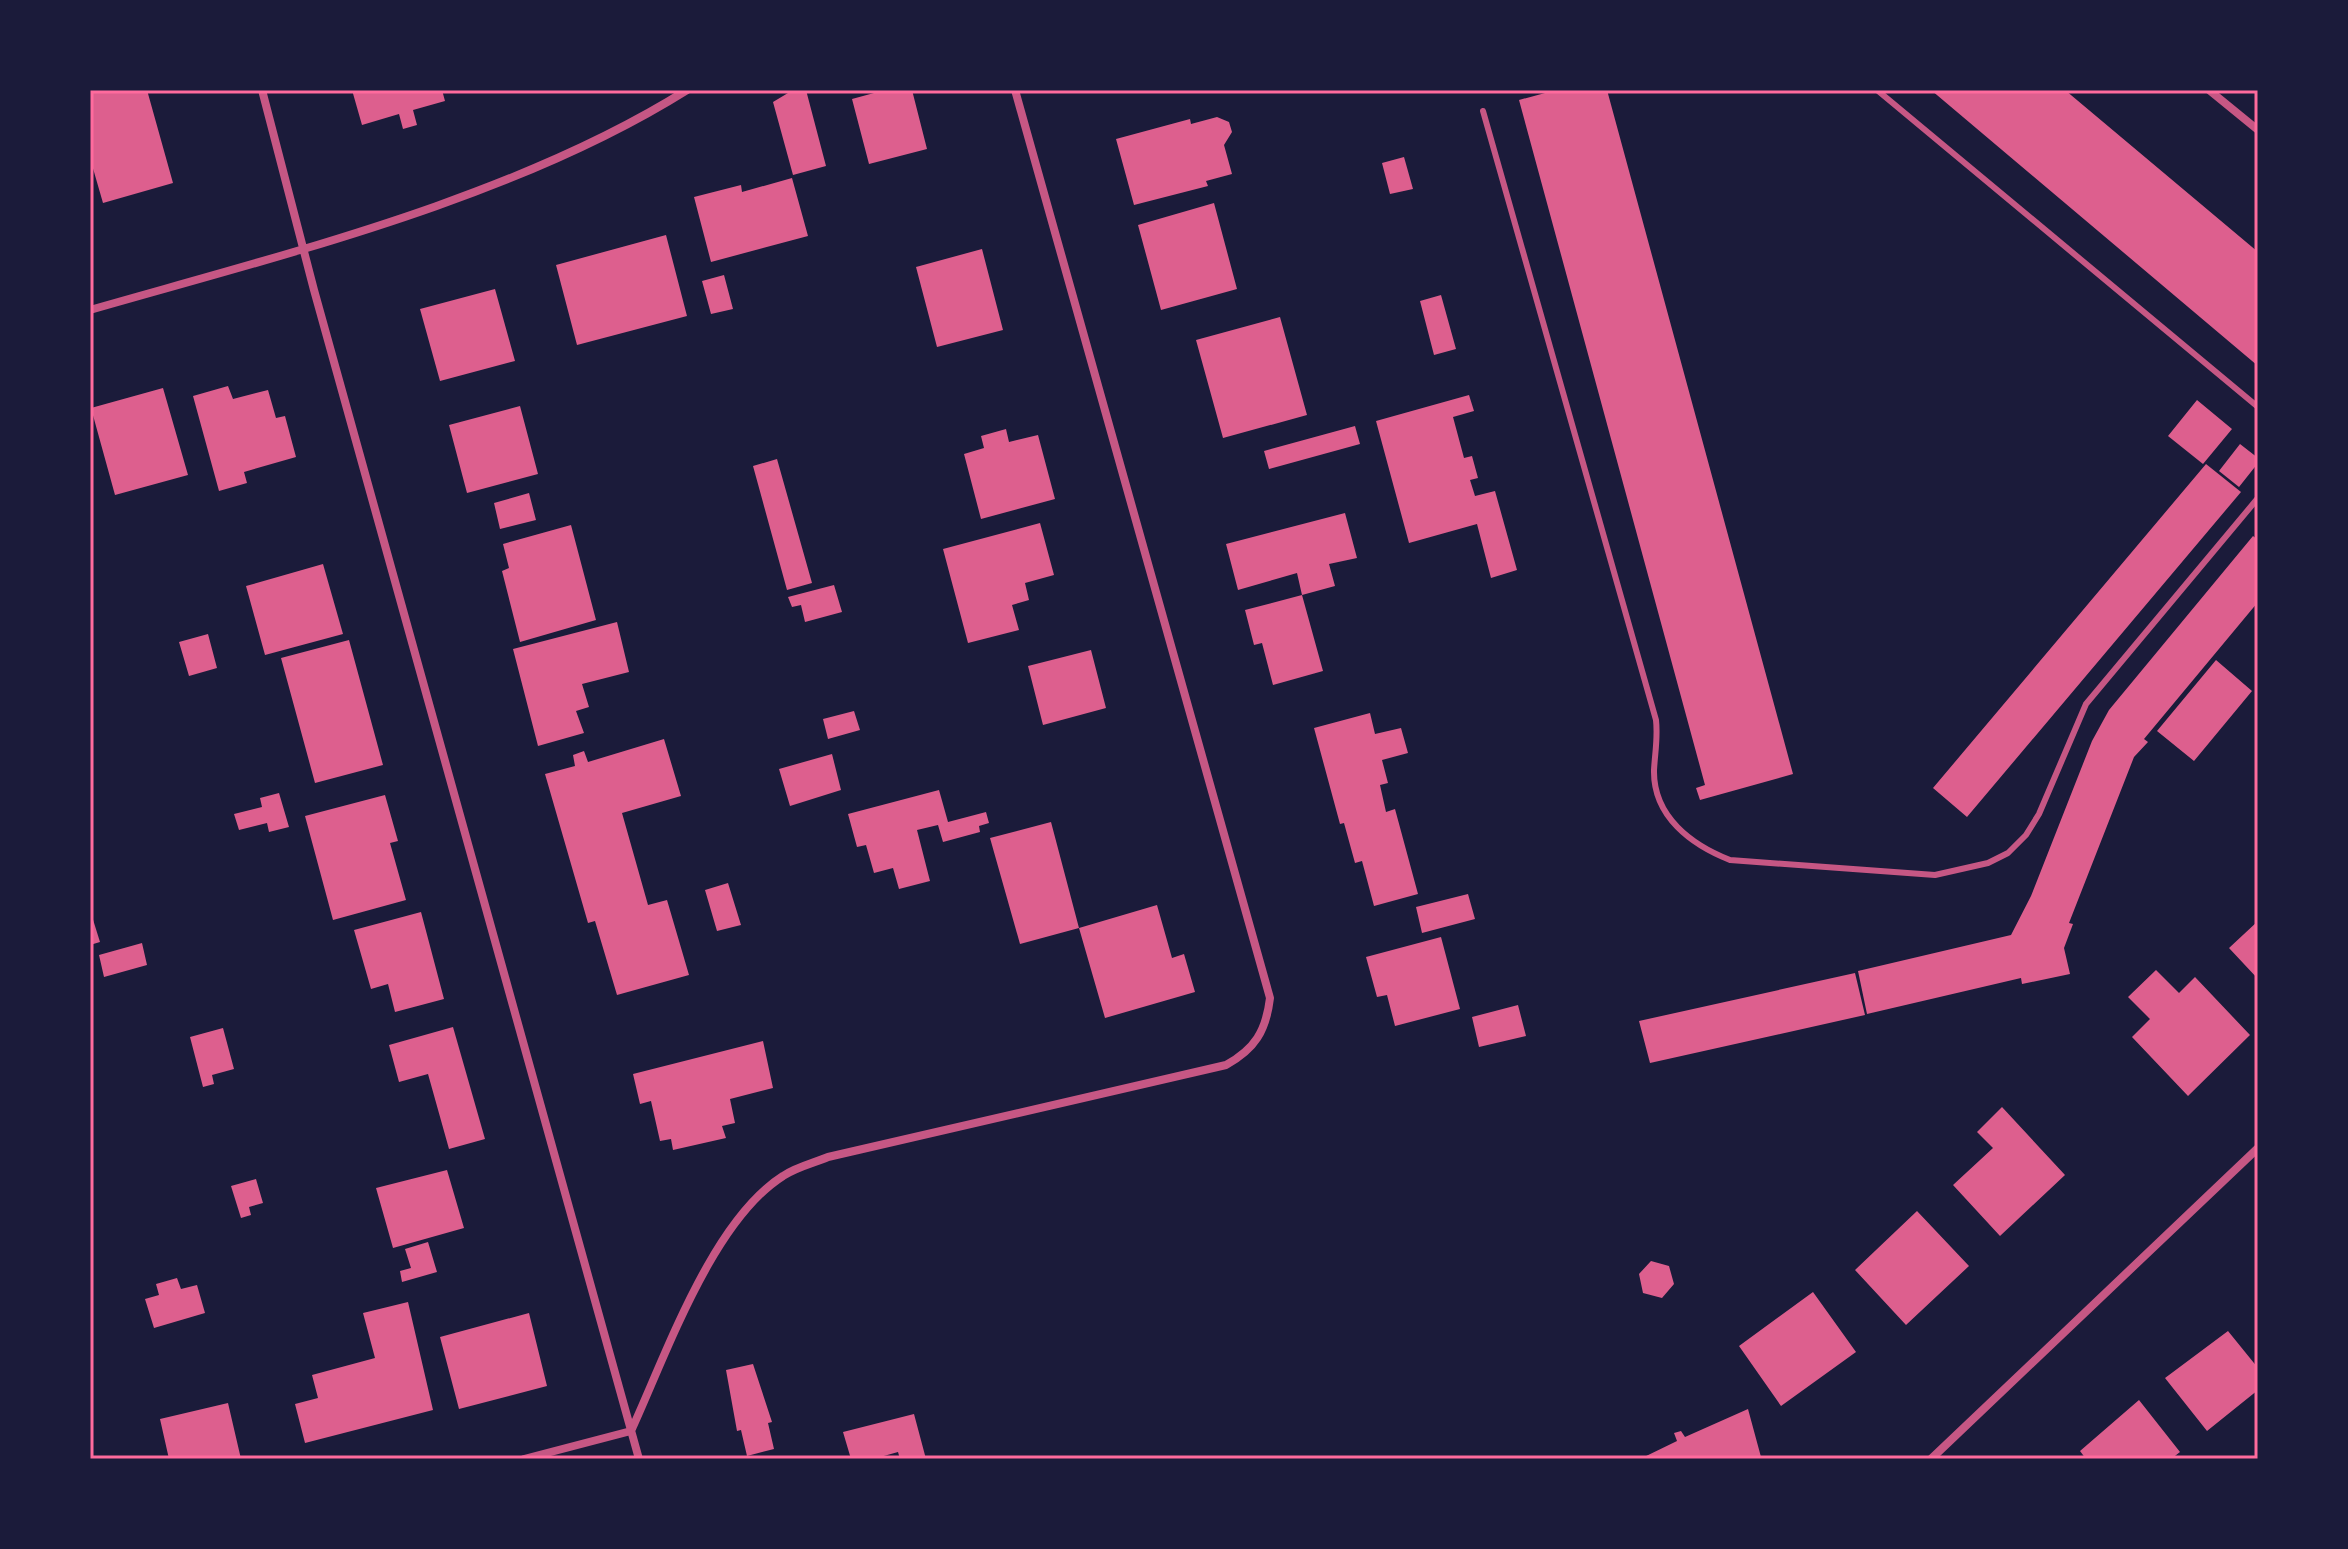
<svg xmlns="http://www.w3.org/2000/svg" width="2348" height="1549" viewBox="0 0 2348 1549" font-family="'Public Sans',sans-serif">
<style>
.building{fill:#dd5f8e}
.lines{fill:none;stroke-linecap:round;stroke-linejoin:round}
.service{stroke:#c65784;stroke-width:6}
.minor{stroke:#c65784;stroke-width:8}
.neatline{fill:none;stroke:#ff6b9d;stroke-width:3}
</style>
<rect width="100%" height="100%" fill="#1b1b3a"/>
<!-- building -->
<path class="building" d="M 90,90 L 147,90 L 173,183 L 103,203 L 90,158 Z
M 352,90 L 442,90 L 445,101 L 413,110 L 417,125 L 403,129 L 399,114 L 362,125 Z
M 793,90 L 806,90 L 826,166 L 793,175 L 773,102 Z
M 885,90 L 912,90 L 927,149 L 869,164 L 852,99 Z
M 1556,90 L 1607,90 L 1793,774 L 1700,800 L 1696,788 L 1705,785 L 1519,100 Z
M 1931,90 L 2065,90 L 2258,252 L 2258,366 Z
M 1217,117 L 1229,122 L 1232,132 L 1224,145 L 1232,174 L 1206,181 L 1208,186 L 1134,205 L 1116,139 L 1190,119 L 1191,124 Z
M 1404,157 L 1413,189 L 1390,194 L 1382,163 Z
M 792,178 L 808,236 L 711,262 L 694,197 L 741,185 L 742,192 Z
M 1214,203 L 1237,289 L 1161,310 L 1138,225 Z
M 666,235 L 687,316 L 577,345 L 556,265 Z
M 982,249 L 1003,330 L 937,347 L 916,267 Z
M 724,275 L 733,309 L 711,314 L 702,281 Z
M 495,289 L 515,361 L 440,381 L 420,309 Z
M 1441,295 L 1456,349 L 1434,355 L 1420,301 Z
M 1280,317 L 1307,415 L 1223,438 L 1196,340 Z
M 228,386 L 233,399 L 268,390 L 276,418 L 285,416 L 296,457 L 244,472 L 247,483 L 219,491 L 193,396 Z
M 163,388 L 188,475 L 115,495 L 91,408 Z
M 1469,395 L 1474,411 L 1453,417 L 1464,458 L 1472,456 L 1478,478 L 1470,480 L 1475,496 L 1495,491 L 1517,570 L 1491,578 L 1477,524 L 1409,543 L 1376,421 Z
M 2197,400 L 2232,429 L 2203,464 L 2168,436 Z
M 520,406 L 538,474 L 467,493 L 449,425 Z
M 1355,426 L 1360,444 L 1269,469 L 1264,451 Z
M 1006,429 L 1009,442 L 1038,435 L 1055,499 L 981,519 L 964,454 L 984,448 L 981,436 Z
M 2240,444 L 2258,458 L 2258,463 L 2239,487 L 2219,471 Z
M 777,459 L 812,583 L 787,590 L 753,466 Z
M 2206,464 L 2241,492 L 1967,817 L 1933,788 Z
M 529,493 L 536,520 L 500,529 L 494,503 Z
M 1345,513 L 1357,558 L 1329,564 L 1335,586 L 1302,595 L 1297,573 L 1238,590 L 1226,544 Z
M 1040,523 L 1054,575 L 1025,583 L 1029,600 L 1012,605 L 1019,630 L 968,643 L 943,549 Z
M 571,525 L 596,620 L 520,642 L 502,571 L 509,568 L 503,544 Z
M 2253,536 L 2258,540 L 2258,602 L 2144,739 L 2148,742 L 2134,757 L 2069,923 L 2073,924 L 2064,948 L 2070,974 L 2022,984 L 2021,978 L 1867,1014 L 1858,971 L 2011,935 L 2031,896 L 2092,741 L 2109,710 Z
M 323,564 L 343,634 L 265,655 L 246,586 Z
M 834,585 L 842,612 L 805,622 L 801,605 L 792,607 L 788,597 Z
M 1302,595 L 1323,671 L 1273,685 L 1262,643 L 1254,645 L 1245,610 Z
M 617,622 L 629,672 L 582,684 L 589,707 L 576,711 L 584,733 L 538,746 L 513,649 Z
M 208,634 L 217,668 L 189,676 L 179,642 Z
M 349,640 L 383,765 L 315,783 L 281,658 Z
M 1091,650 L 1106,708 L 1043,725 L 1028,666 Z
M 2216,660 L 2252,691 L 2194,761 L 2157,731 Z
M 854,711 L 860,730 L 828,739 L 823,719 Z
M 1370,713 L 1375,734 L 1401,728 L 1408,753 L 1382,760 L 1388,783 L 1380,785 L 1386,812 L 1395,809 L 1418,894 L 1374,906 L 1362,861 L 1355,863 L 1344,823 L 1340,824 L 1314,728 Z
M 664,739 L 681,796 L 622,813 L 648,905 L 667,900 L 689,975 L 617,995 L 595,921 L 588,923 L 545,774 L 575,766 L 573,755 L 584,751 L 588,762 Z
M 832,754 L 841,790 L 790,806 L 779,769 Z
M 939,790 L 948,822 L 986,812 L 989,823 L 979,826 L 980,832 L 943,842 L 938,825 L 917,830 L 930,881 L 899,889 L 893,868 L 874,873 L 866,845 L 857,847 L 848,814 Z
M 279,793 L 289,827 L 269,832 L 267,823 L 239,830 L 234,814 L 262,807 L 260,798 Z
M 385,795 L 398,841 L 390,843 L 406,900 L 333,920 L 305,816 Z
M 1051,822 L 1079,928 L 1020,944 L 990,838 Z
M 728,883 L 741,925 L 717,931 L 705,890 Z
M 1468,894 L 1475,919 L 1422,933 L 1416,907 Z
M 1157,905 L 1172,958 L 1184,954 L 1195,992 L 1105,1018 L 1079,928 Z
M 90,910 L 100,942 L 90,945 Z
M 421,912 L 444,999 L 395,1012 L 388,984 L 371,989 L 354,930 Z
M 2258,921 L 2258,979 L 2229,948 Z
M 1441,937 L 1460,1009 L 1395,1026 L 1387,995 L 1377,997 L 1366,957 Z
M 142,943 L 147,965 L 104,977 L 99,955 Z
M 2156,970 L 2179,993 L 2195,977 L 2250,1035 L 2188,1096 L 2132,1037 L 2150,1019 L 2128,997 Z
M 1855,973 L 1865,1015 L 1650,1063 L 1639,1021 Z
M 1518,1005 L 1526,1036 L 1479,1047 L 1472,1017 Z
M 453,1027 L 485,1139 L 449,1149 L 428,1074 L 399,1082 L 389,1045 Z
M 223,1028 L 234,1069 L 212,1075 L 214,1084 L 203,1087 L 190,1037 Z
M 763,1041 L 773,1088 L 730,1099 L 735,1123 L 722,1126 L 726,1138 L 673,1150 L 671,1139 L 660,1141 L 651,1101 L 640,1104 L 633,1074 Z
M 2002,1107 L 2065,1175 L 2000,1236 L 1953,1185 L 1993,1148 L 1977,1132 Z
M 447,1170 L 464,1228 L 393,1248 L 376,1188 Z
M 256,1179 L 263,1203 L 249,1207 L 251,1215 L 241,1218 L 231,1186 Z
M 1917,1211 L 1969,1266 L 1906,1325 L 1855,1270 Z
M 428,1242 L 437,1272 L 402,1282 L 400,1271 L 411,1268 L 405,1249 Z
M 1651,1261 L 1669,1266 L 1674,1284 L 1662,1298 L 1643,1293 L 1639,1274 Z
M 177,1278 L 181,1289 L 197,1285 L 205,1313 L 154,1328 L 145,1299 L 159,1295 L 156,1284 Z
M 1813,1292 L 1856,1352 L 1781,1406 L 1739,1346 Z
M 408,1302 L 433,1410 L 305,1443 L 295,1404 L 318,1398 L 312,1375 L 375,1358 L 363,1313 Z
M 529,1313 L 547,1386 L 459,1409 L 440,1337 Z
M 2228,1331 L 2258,1368 L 2258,1390 L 2207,1431 L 2165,1378 Z
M 753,1364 L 772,1422 L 768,1423 L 774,1449 L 747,1456 L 741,1430 L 737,1431 L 726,1370 Z
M 2139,1400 L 2180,1452 L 2171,1459 L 2086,1459 L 2080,1451 Z
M 228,1403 L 241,1459 L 169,1459 L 160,1419 Z
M 1748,1409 L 1761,1457 L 1640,1459 L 1677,1441 L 1674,1433 L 1681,1431 L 1685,1437 Z
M 914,1414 L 926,1459 L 900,1459 L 898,1452 L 873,1459 L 851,1459 L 843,1432 Z"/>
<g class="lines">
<!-- service -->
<path class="service" d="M 1877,90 L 2258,407
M 1483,111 L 1656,720 C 1658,738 1655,752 1654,770 C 1653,817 1692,845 1730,860 L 1935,875 L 1988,863 L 2008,853 L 2026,835 L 2039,814 L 2086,704 L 2258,498"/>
<!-- minor -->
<path class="minor" d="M 262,90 L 314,290 L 639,1459
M 2209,90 L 2258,130
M 90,310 C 285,254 515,198 687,90
M 524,1459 L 631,1431 C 666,1355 712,1221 783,1176 C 796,1167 814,1163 828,1157 L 1226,1065 C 1255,1049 1266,1031 1270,998 L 1015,90
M 1931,1459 L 2258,1148"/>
</g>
<!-- border -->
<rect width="2348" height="1549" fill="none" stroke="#1b1b3a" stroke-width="184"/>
<rect x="92" y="92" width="2164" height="1365" class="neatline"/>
</svg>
